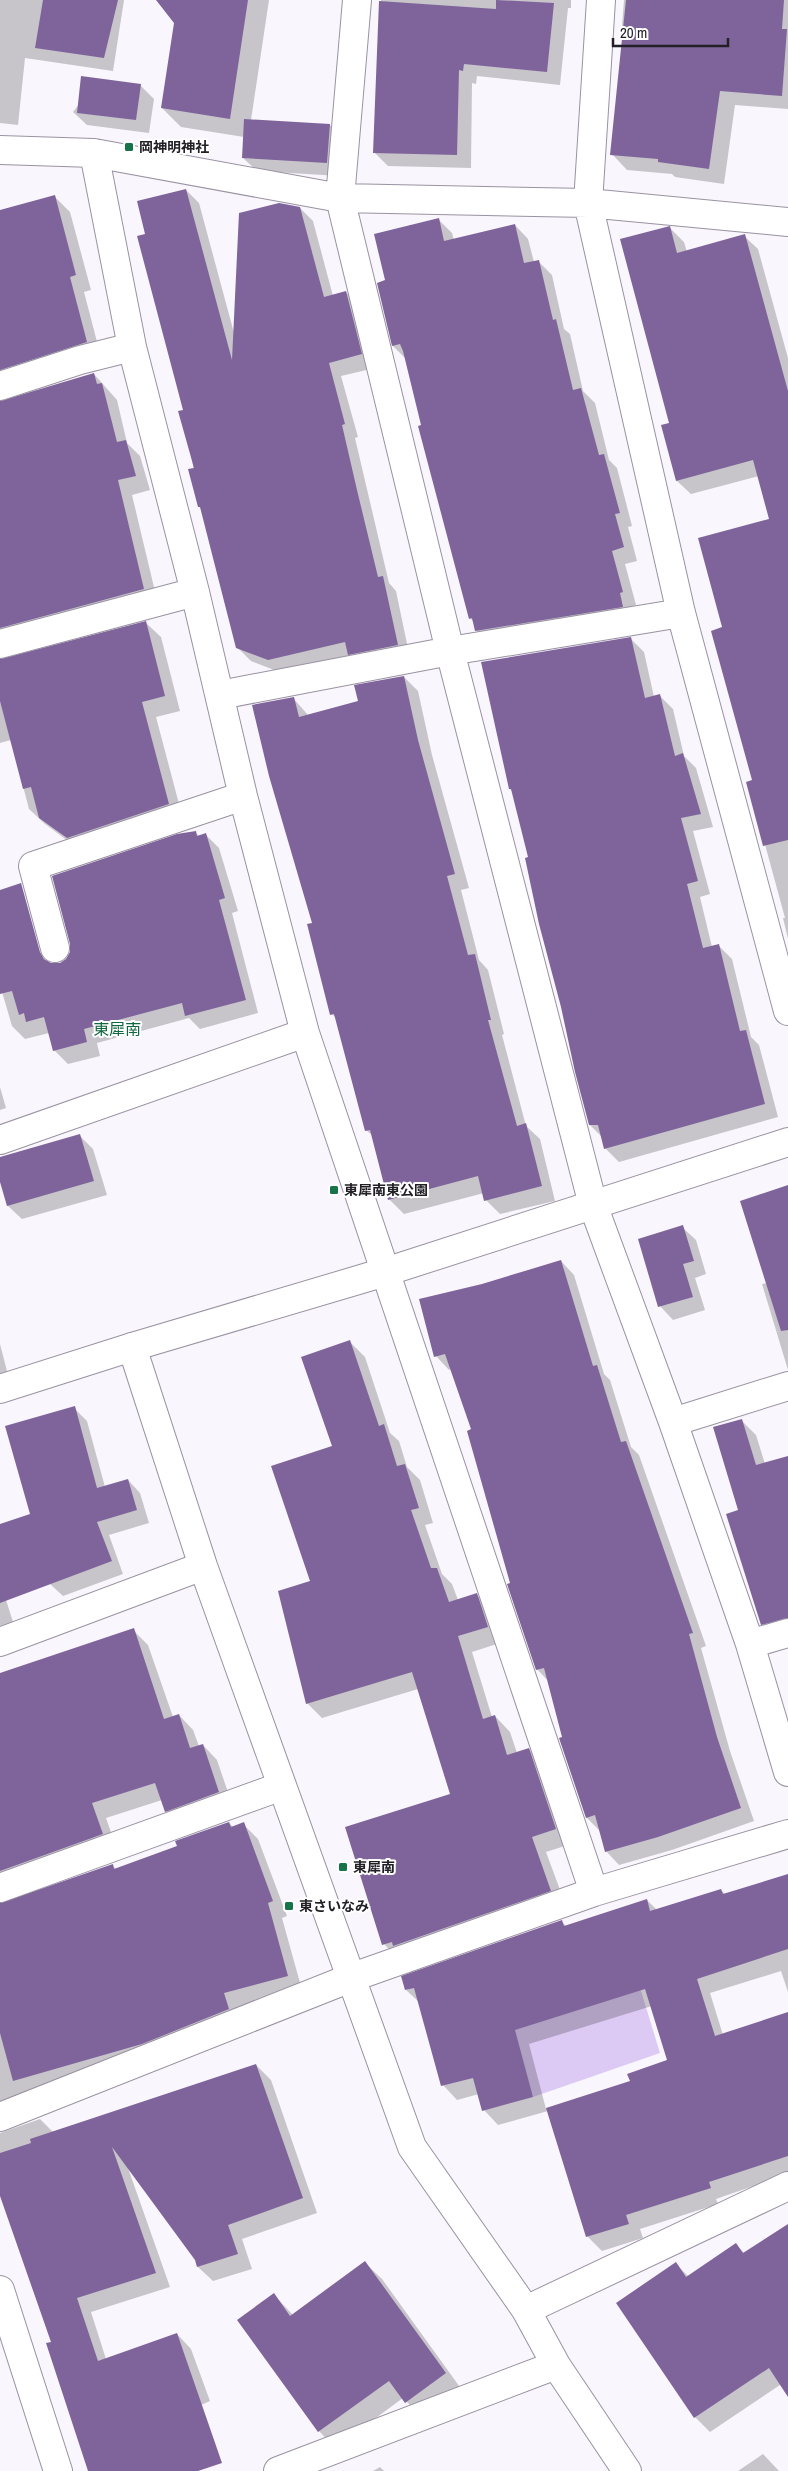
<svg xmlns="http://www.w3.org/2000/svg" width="788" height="2471" viewBox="0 0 788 2471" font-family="'Archivo Narrow','Noto Sans JP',sans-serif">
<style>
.green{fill:#ddcaf4}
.shadow{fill:#0003;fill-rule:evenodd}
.building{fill:#7f649c}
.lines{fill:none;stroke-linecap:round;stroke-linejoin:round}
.minor-casing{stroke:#9992a2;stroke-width:30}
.tertiary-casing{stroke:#9992a2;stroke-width:30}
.minor{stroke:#fff;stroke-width:28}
.tertiary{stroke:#fff;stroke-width:28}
.poi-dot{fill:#177348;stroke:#fff;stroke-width:2}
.labels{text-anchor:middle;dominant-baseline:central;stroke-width:4;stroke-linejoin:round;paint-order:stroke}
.poi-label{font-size:14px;font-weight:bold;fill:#222026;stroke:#fff;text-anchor:start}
.quarter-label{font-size:16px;fill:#126740;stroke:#fff}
</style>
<rect width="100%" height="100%" fill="#f9f6fd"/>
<!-- green -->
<path class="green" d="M 626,1942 L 660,2053 L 533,2097 L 501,2040 Z"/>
<!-- shadow -->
<path class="shadow" d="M 0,0 L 124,0 L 113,71 L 25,58 L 18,125 L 0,123 Z
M 158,0 L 269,0 L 251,120 L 330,125 L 343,139 L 340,176 L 257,171 L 243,158 L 244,137 L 181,127 L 162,108 L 175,23 Z
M 381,0 L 571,0 L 571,8 L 568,8 L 560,85 L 477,76 L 476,84 L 472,83 L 471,168 L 388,166 L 374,152 Z
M 624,0 L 788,0 L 788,109 L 735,105 L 724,184 L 675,177 L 672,174 L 627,170 L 612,154 L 624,28 L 622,25 Z
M 98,80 L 140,85 L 154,99 L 149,133 L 87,125 L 73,112 Z
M 186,190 L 199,203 L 234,333 L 300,208 L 313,221 L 333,296 L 346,292 L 359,305 L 375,368 L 341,376 L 358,437 L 355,438 L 389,583 L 396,591 L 410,658 L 282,673 L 251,661 L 237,647 L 202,509 L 199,507 L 185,411 L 147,234 Z
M 55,197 L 70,212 L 91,290 L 84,292 L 101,357 L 0,396 L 0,211 Z
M 438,219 L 452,233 L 454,240 L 515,225 L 528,239 L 534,262 L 538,261 L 552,275 L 564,329 L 570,334 L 583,391 L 595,403 L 609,460 L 617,468 L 632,526 L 628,527 L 637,561 L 625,564 L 636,605 L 633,606 L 636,620 L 489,644 L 476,630 L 474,622 L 470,618 L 405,358 L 393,346 L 387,281 Z
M 670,228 L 684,242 L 687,252 L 744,236 L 758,249 L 788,358 L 788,939 L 783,918 L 785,918 L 748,782 L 754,781 L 724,628 L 771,519 L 759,476 L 691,494 L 677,481 L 671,424 Z
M 94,374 L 117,400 L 127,443 L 140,456 L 150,490 L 132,495 L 158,604 L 0,654 L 0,402 Z
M 146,623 L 161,637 L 180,711 L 156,717 L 183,819 L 83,852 L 45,824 L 29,809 L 11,740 L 0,743 L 0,660 Z
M 630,638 L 644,652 L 654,697 L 660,696 L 673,709 L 684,756 L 696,768 L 713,827 L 693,831 L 710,894 L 700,897 L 712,947 L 719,946 L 732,959 L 751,1037 L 759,1045 L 778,1117 L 619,1162 L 605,1148 L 602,1137 L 590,1125 L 529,858 L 513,792 L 510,789 Z
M 404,677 L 418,691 L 432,755 L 469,888 L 461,890 L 479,960 L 488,970 L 504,1034 L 502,1035 L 526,1126 L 540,1139 L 555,1201 L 500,1214 L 486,1200 L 484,1193 L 404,1214 L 390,1200 L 373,1136 L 366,1130 L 337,1019 L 332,1014 L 313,924 L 293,698 L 308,715 L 359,702 Z
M 195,832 L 200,837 L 206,835 L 219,848 L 238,911 L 232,913 L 258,1013 L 200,1029 L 189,1018 L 97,1043 L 100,1056 L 68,1064 L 54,1050 L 49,1033 L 25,1039 L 12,1026 L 0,985 L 0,976 L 60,964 L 67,960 Z
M 0,1087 L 6,1108 L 0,1110 Z
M 79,1135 L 93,1149 L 107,1195 L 22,1219 L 8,1206 L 0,1177 L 0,1158 Z
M 788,1190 L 788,1370 L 762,1284 L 767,1283 Z
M 682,1227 L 696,1240 L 706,1274 L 695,1278 L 705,1310 L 673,1320 L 660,1306 Z
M 561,1261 L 574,1275 L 604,1374 L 610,1380 L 631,1447 L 639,1455 L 706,1646 L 701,1648 L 730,1751 L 754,1821 L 672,1850 L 619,1865 L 606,1851 L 600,1831 L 587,1818 L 548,1681 L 537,1669 L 512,1584 L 473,1430 L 451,1369 L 449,1370 L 436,1356 L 482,1285 Z
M 350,1342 L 365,1357 L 390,1433 L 399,1441 L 407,1467 L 420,1480 L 433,1523 L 425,1525 L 442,1574 L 452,1584 L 458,1600 L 477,1595 L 492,1610 L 503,1642 L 472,1652 L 492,1717 L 495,1716 L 510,1732 L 517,1753 L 529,1749 L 544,1764 L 571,1844 L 546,1852 L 566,1906 L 399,1960 L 384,1944 L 451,1794 L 418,1689 L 322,1718 L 307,1703 L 312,1582 Z
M 0,1344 L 8,1375 L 0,1377 Z
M 74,1408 L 87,1421 L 105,1487 L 128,1480 L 140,1493 L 149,1523 L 109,1535 L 123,1574 L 63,1596 L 50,1584 Z
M 741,1420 L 756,1435 L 765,1464 L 788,1457 L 788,1636 L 776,1639 L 762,1624 L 739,1511 Z
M 0,1581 L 13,1622 L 0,1626 Z
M 133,1630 L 148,1645 L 173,1717 L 179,1715 L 193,1730 L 199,1746 L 203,1745 L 217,1760 L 233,1807 L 181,1826 L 166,1811 L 162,1800 L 106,1818 L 117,1849 L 0,1898 L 0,1674 Z
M 229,1823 L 233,1827 L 243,1824 L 258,1839 L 287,1916 L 282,1918 L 302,1990 L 0,2127 L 0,1904 L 112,1865 L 117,1870 L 179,1847 Z
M 788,1876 L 788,1992 L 781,1971 L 710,1993 L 723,2035 L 788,2013 L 788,2174 L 716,2199 L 718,2204 L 640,2229 L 643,2238 L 602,2251 L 587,2236 L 548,2111 L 498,2125 L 484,2110 L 479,2094 L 457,2100 L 443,2085 L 420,2003 L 406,1990 L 561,1921 L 567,1927 L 647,1900 L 657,1910 L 721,1890 L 725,1894 ZM 652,2006 L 669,2061 L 631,2082 L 546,2109 L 529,2044 Z
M 256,2065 L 271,2080 L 317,2213 L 242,2239 L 252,2269 L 213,2281 L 198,2267 L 196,2260 L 128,2168 L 170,2287 L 91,2312 L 106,2359 L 177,2334 L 191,2349 L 210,2401 L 156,2425 L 175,2471 L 90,2471 L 52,2343 L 0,2193 L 0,2133 L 40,2119 L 53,2132 Z
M 788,2226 L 788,2389 L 783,2383 L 710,2432 L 695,2417 L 676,2264 L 689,2277 L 736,2245 L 744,2253 Z
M 365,2263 L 382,2279 L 462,2390 L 420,2415 L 403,2398 L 335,2448 L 319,2431 L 239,2320 L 274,2295 L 293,2315 Z
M 763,2454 L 779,2471 L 738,2471 Z
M 380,2467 L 384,2471 L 373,2471 Z"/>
<!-- building -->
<path class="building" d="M 43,0 L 118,0 L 104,58 L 35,48 Z
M 156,0 L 248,0 L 230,119 L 161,108 L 174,23 Z
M 496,0 L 554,3 L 547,72 L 464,64 L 463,71 L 459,70 L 457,155 L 373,153 L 379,1 L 496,9 Z
M 626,0 L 784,0 L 782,29 L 787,29 L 782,96 L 720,91 L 709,169 L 658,162 L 658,159 L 610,155 Z
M 81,76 L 141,84 L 136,120 L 77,113 Z
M 244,119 L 330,124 L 327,163 L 242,158 Z
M 186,189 L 232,360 L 239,213 L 279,203 L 300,207 L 324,297 L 346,291 L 362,354 L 329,363 L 345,424 L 342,425 L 357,490 L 378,577 L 383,576 L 398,645 L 348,655 L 345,642 L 268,660 L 236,648 L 200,507 L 198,507 L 188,469 L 194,468 L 178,411 L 183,410 L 137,236 L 145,234 L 137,201 Z
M 55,195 L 76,275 L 70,277 L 87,342 L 0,370 L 0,210 Z
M 439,218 L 444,241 L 515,224 L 524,263 L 539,260 L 553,320 L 556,319 L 573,390 L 581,388 L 599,455 L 604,454 L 620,513 L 615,514 L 624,547 L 612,551 L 623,592 L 620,593 L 623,607 L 475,631 L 472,618 L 469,619 L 418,426 L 421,425 L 403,351 L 400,344 L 392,346 L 377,283 L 385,280 L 374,234 Z
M 670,226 L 677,253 L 745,234 L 788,391 L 788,840 L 763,846 L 746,782 L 752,780 L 711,631 L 722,627 L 698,538 L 769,519 L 753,460 L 676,481 L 661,425 L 669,423 L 620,239 Z
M 94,373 L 97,384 L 102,383 L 117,442 L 126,440 L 136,476 L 118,480 L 144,589 L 0,628 L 0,401 Z
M 146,621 L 165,696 L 142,702 L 169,804 L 67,838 L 39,818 L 31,787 L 23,789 L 0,701 L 0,659 Z
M 631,637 L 645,698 L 660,694 L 675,756 L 683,753 L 701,814 L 681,818 L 698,881 L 687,884 L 703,948 L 719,944 L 740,1031 L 746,1030 L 765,1104 L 604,1149 L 598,1125 L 589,1125 L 575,1072 L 561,1007 L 539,924 L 525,858 L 528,857 L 511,789 L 509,789 L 481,662 Z
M 404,676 L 418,740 L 455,874 L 447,876 L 468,955 L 475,954 L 491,1020 L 488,1020 L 517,1126 L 526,1123 L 542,1186 L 484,1201 L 478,1176 L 388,1200 L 370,1130 L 365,1131 L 334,1014 L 330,1015 L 307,924 L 312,923 L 269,776 L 252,705 L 294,697 L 299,717 L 358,701 L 354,685 Z
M 196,831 L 197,836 L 206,833 L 225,898 L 219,900 L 246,1000 L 185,1016 L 182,1003 L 84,1029 L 87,1042 L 53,1051 L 44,1017 L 26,1022 L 24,1013 L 19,1015 L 12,991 L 0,994 L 0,890 L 21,883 L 40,952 L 44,959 L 51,963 L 60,963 L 66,959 L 70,952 L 70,944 L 52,876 L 177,834 Z
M 80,1134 L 94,1181 L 7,1206 L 0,1182 L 0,1157 Z
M 788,1185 L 788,1330 L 781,1331 L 740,1201 Z
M 683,1225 L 694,1261 L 683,1264 L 693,1297 L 658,1307 L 638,1239 Z
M 561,1260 L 593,1366 L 597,1365 L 621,1442 L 626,1441 L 693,1633 L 689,1634 L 717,1737 L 741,1808 L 658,1837 L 605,1852 L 595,1815 L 586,1818 L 559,1738 L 562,1737 L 544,1668 L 536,1670 L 507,1584 L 510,1583 L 467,1431 L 471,1429 L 445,1354 L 434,1357 L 419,1299 L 482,1284 Z
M 350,1340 L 379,1426 L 384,1424 L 397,1466 L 405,1464 L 419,1508 L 411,1510 L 431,1568 L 437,1568 L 449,1602 L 477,1593 L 488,1627 L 458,1636 L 483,1719 L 495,1715 L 507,1755 L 529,1748 L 556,1829 L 532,1837 L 551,1891 L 393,1946 L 392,1942 L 382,1945 L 345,1827 L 450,1794 L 412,1672 L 306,1704 L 278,1591 L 310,1581 L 271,1466 L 332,1446 L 301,1357 Z
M 75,1406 L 97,1488 L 128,1479 L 137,1510 L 97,1522 L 112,1561 L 0,1603 L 0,1524 L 30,1514 L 5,1426 Z
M 742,1419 L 756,1465 L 788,1456 L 788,1618 L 761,1625 L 726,1514 L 738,1510 L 713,1427 Z
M 134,1628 L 164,1719 L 179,1714 L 190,1748 L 203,1744 L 219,1792 L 165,1812 L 155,1783 L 92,1803 L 103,1834 L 0,1871 L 0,1673 Z
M 229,1822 L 231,1827 L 244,1822 L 273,1901 L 268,1903 L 288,1976 L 224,1993 L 229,2009 L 142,2044 L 13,2081 L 0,2033 L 0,1903 L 113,1864 L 114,1869 L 177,1846 L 175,1841 Z
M 788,1874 L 788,1949 L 697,1979 L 715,2036 L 788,2012 L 788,2156 L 709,2182 L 711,2188 L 626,2215 L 629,2224 L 586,2237 L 546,2108 L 630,2081 L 627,2074 L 667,2060 L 645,1989 L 515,2030 L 533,2097 L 482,2111 L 473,2078 L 441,2086 L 414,1988 L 405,1990 L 401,1976 L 562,1920 L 564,1926 L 647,1899 L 650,1911 L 721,1889 L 723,1894 Z
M 256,2064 L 303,2198 L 228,2225 L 238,2254 L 197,2267 L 195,2260 L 112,2147 L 156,2273 L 77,2298 L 98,2361 L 177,2333 L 222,2463 L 198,2471 L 88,2471 L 46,2343 L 51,2342 L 0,2196 L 0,2153 L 31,2143 L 30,2139 Z
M 788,2224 L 788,2397 L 769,2368 L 694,2418 L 616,2303 L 676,2262 L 686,2277 L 736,2243 L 743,2253 Z
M 365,2261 L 446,2373 L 405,2403 L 389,2381 L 318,2432 L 237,2320 L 274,2293 L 290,2316 Z"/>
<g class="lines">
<!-- minor casing -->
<g class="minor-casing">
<path id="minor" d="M 357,0 L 340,198 L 450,651 L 593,1205 L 673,1422 L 750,1644 L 788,1772
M 601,0 L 588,203 L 681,613 L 788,1011
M 0,150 L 94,153 L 340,198 L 588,203 L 788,222
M 94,153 L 132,347 L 195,592 L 243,796 L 305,1033 L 594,1892
M 0,386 L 80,360 L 132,347
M 0,644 L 195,592
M 220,695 L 450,651 L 681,613
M 55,948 L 33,866 L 243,796
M 0,1140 L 305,1033
M 132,1347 L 203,1566 L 412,2147 L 526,2310 L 556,2365 L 627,2471
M 673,1422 L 788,1386
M 0,1642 L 203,1566
M 750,1644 L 788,1633
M 0,1888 L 282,1786
M 0,2117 L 353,1977 L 594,1892 L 788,1834
M 0,2290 L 58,2471
M 526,2310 L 788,2186
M 278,2471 L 556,2365"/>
</g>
<!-- tertiary casing -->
<g class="tertiary-casing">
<path id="tertiary" d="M 0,1389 L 132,1347 L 385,1272 L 788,1142"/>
</g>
<!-- minor -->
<use href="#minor" class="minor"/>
<!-- tertiary -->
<use href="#tertiary" class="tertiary"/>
</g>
<!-- markers -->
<g class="poi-dot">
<rect x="124" y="142" width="10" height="10" rx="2.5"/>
<rect x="329" y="1185" width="10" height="10" rx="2.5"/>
<rect x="338" y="1862" width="10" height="10" rx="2.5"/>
<rect x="284" y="1901" width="10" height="10" rx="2.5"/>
</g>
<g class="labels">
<!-- poi labels -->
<g class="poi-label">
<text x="139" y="147">岡神明神社</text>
<text x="344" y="1190">東犀南東公園</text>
<text x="353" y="1867">東犀南</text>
<text x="299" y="1906">東さいなみ</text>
</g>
<!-- quarter labels -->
<g class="quarter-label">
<text x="117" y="1029">東犀南</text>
</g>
</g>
<!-- scale -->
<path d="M613 38v8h115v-8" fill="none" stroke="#222026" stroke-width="2.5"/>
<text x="620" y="38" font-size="15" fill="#222026" stroke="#ffffff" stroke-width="4" paint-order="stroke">20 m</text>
</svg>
